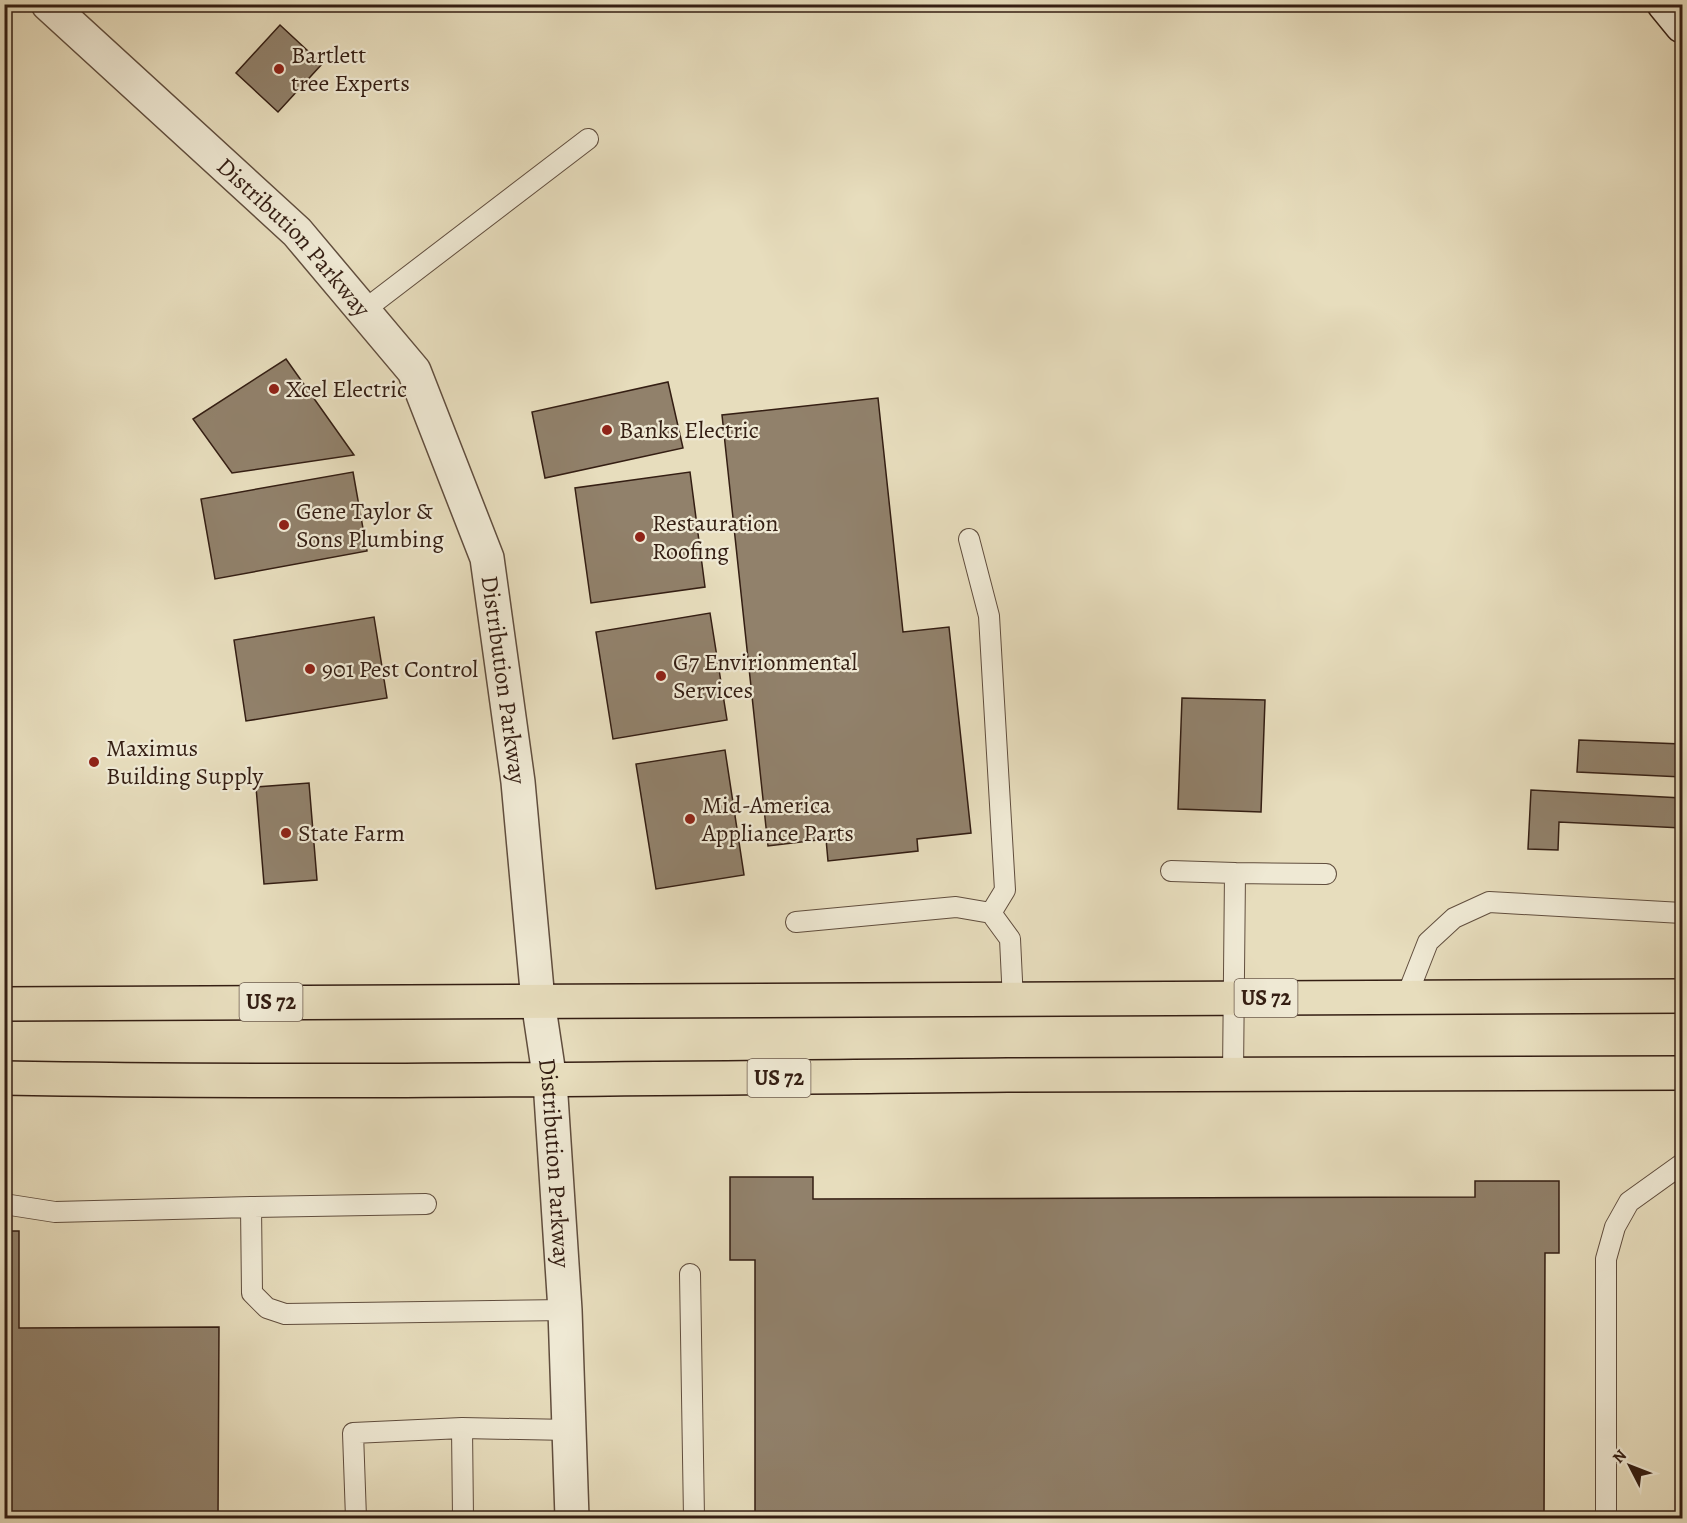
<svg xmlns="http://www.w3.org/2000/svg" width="1687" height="1523" viewBox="0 0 1687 1523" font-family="Alegreya,serif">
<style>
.building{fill:#91816b;stroke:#341e13;stroke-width:1.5}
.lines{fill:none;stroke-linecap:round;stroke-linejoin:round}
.lane-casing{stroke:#614e3e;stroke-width:22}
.street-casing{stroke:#614e3e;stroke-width:36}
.secondary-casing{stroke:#341e13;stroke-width:36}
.primary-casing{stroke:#341e13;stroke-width:36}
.lane{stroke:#efe9d4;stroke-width:20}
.street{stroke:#efe9d4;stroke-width:33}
.secondary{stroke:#efe9d4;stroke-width:33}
.primary{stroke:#e7ddbd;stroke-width:33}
.poi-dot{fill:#8f2418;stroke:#efe9d4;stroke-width:2}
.labels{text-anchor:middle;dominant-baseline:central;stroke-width:4.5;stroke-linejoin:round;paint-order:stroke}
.shield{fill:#efe9d4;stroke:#6c5b4d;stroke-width:1.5}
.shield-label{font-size:22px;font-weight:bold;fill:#341e13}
.poi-label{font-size:24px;fill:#341e13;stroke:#efe9d4;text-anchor:start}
.street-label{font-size:24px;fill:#341e13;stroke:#efe9d4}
</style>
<rect width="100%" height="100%" fill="#e7ddbd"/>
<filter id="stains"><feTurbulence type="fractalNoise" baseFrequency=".00333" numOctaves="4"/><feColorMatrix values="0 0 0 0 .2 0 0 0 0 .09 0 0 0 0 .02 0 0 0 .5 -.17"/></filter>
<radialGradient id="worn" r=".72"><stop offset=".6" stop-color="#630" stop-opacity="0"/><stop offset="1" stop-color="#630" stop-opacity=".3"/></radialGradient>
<!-- building -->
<path class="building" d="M 280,25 L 322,64 L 278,112 L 236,73 Z
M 286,359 L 354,455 L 232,473 L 193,419 Z
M 668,382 L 683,448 L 545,478 L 532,412 Z
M 878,398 L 903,632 L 949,627 L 971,833 L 917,839 L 918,851 L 828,861 L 826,839 L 768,846 L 722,415 Z
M 353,472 L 367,551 L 215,579 L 201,499 Z
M 690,472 L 705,587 L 591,603 L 575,488 Z
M 710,613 L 727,720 L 613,739 L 596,632 Z
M 374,617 L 387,698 L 246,721 L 234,640 Z
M 1182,698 L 1265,700 L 1261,812 L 1178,809 Z
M 1579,740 L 1682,744 L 1682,777 L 1577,772 Z
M 725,750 L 744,875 L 656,889 L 636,764 Z
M 309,783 L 317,880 L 264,884 L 256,787 Z
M 1531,790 L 1682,798 L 1682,828 L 1559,822 L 1558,850 L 1528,849 Z
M 730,1177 L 813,1177 L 813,1199 L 1475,1197 L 1475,1181 L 1559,1181 L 1559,1253 L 1545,1253 L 1544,1518 L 755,1518 L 755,1260 L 730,1260 Z
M 4,1231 L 19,1231 L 19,1328 L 219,1327 L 218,1518 L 4,1518 Z"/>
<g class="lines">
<!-- lane casing -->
<g class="lane-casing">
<path id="lane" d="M 363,311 L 588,139
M 969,539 L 989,616 L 1005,890 L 991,913
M 1171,871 L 1235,873
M 796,922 L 956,907 L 991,913 L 1010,939 L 1013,1001
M 1406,998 L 1428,942 L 1454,918 L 1489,902 L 1682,913
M 1233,1074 L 1235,873 L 1326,874
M 4,1204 L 55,1212 L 251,1207 L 252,1293 L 267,1308 L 285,1314 L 565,1310
M 251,1207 L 426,1204
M 690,1274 L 694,1518
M 356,1518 L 353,1433 L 462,1428
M 463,1518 L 462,1428 L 569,1430
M 1606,1518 L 1606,1259 L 1615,1227 L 1629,1202 L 1682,1164"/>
</g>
<!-- street casing -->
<g class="street-casing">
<g id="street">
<path id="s1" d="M 48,4 L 297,232 L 414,371 L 487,558 L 518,782 L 538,1001 L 550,1081 L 565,1310 L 572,1518"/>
</g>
</g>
<!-- secondary casing -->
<g class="secondary-casing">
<path id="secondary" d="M 1664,4 L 1682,26"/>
</g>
<!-- primary casing -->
<g class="primary-casing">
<path id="primary" d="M 4,1004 L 1682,996
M 4,1078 C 339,1084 673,1078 1008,1075 C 1233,1073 1458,1074 1682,1073"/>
</g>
<!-- lane -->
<use href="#lane" class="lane"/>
<!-- street -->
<use href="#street" class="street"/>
<!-- secondary -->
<use href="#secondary" class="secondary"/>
<!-- primary -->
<use href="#primary" class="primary"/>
</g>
<!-- markers -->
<g class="poi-dot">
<circle cx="279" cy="69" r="6"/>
<circle cx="274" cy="389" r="6"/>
<circle cx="607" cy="430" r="6"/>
<circle cx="284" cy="525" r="6"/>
<circle cx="640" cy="537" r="6"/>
<circle cx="310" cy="669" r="6"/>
<circle cx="661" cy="676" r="6"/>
<circle cx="94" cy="762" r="6"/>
<circle cx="690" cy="819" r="6"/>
<circle cx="286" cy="833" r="6"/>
</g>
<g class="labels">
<!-- shield labels -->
<g class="shield">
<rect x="1234.5" y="979" width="63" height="38" rx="4.5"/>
<rect x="239.5" y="983" width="63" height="38" rx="4.5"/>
<rect x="747.5" y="1059" width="63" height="38" rx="4.5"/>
</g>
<g class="shield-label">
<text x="1266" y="998">US 72</text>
<text x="271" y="1002">US 72</text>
<text x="779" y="1078">US 72</text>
</g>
<!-- poi labels -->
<g class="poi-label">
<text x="291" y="55">Bartlett<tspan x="291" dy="28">tree Experts</tspan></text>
<text x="286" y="389">Xcel Electric</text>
<text x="619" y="430">Banks Electric</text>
<text x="296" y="511">Gene Taylor &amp;<tspan x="296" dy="28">Sons Plumbing</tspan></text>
<text x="652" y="523">Restauration<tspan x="652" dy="28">Roofing</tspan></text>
<text x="673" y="662">G7 Envirionmental<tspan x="673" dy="28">Services</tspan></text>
<text x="322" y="669">901 Pest Control</text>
<text x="106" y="748">Maximus<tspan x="106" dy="28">Building Supply</tspan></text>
<text x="702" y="805">Mid-America<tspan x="702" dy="28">Appliance Parts</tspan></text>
<text x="298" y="833">State Farm</text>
</g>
<!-- street labels -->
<g class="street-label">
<text stroke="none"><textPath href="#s1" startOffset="339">Distribution Parkway</textPath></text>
<text stroke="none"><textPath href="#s1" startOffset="843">Distribution Parkway</textPath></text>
<text stroke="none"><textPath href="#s1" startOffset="1329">Distribution Parkway</textPath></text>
</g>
</g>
<!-- margin -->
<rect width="1687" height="1523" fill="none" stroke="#e7ddbd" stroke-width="24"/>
<rect x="6" y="6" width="1675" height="1511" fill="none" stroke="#341e13" stroke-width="3"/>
<rect x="12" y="12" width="1663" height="1499" fill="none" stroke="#341e13" stroke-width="1.5"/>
<!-- north arrow -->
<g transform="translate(1630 1466) rotate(312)" stroke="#efe9d4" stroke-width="4.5" paint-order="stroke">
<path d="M0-4.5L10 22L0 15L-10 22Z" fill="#341e13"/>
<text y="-9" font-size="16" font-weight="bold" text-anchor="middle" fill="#341e13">N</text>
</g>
<rect width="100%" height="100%" filter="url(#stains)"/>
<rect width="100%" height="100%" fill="url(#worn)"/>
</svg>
